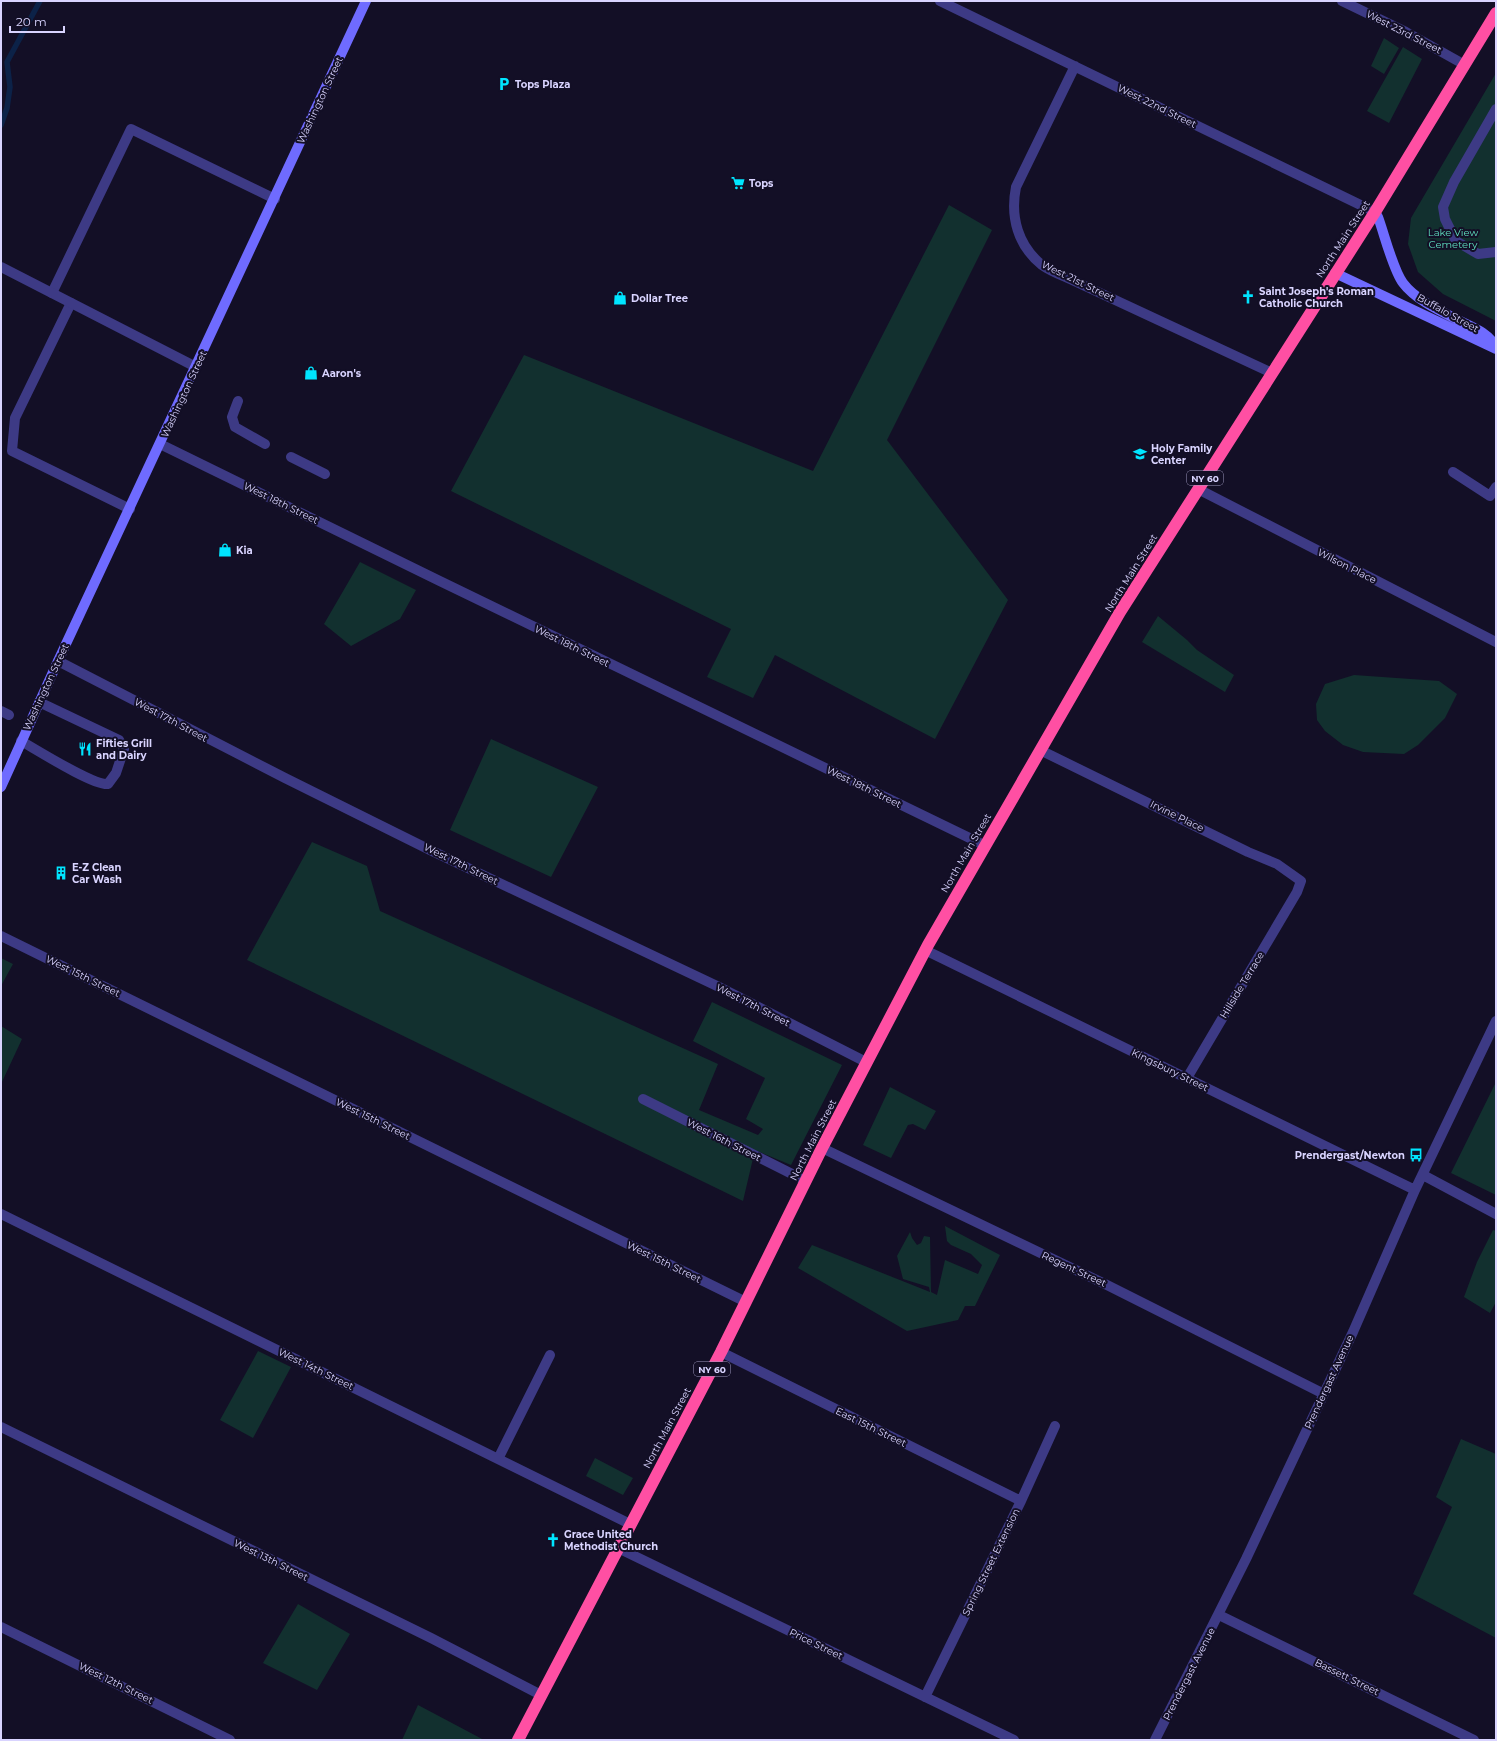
<svg xmlns="http://www.w3.org/2000/svg" width="1497" height="1741" viewBox="0 0 1497 1741" font-family="Montserrat,sans-serif">
<style>
.green{fill:#12302f}
.lines{fill:none;stroke-linecap:round;stroke-linejoin:round}
.stream{stroke:#0c2248;stroke-width:5.5}
.lane{stroke:#3d3a85;stroke-width:10}
.street{stroke:#3d3a85;stroke-width:10}
.secondary{stroke:#6f6bff;stroke-width:10}
.highway{stroke:#ff4fa3;stroke-width:12}
.labels{text-anchor:middle;dominant-baseline:central;stroke-width:4;stroke-linejoin:round;paint-order:stroke}
.shield{fill:#130f26;stroke:#9e99be;stroke-width:1}
.shield-label{font-size:9px;font-weight:bold;fill:#d9d4ff}
.street-label{font-size:10px;fill:#d9d4ff;stroke:#130f26}
.poi-label{font-size:10px;font-weight:bold;fill:#d9d4ff;stroke:#130f26;text-anchor:start}
.park-label{font-size:10px;fill:#5fe0c0;stroke:#130f26}
</style>
<rect width="100%" height="100%" fill="#130f26"/>
<!-- green -->
<path class="green" d="M 1384,38 L 1399,48 L 1384,74 L 1371,66 Z
M 1403,47 L 1422,59 L 1389,123 L 1367,111 Z
M 1496,73 L 1496,321 L 1443,294 L 1418,272 L 1408,244 L 1411,218 Z
M 949,205 L 992,230 L 887,440 L 1008,600 L 935,739 L 775,655 L 753,698 L 707,677 L 731,629 L 451,491 L 524,355 L 813,471 Z
M 360,562 L 416,590 L 400,619 L 351,646 L 324,624 Z
M 1158,616 L 1187,640 L 1197,650 L 1234,675 L 1225,692 L 1142,642 Z
M 1354,675 L 1439,681 L 1457,694 L 1445,718 L 1418,745 L 1404,754 L 1363,752 L 1343,745 L 1325,731 L 1317,720 L 1316,704 L 1325,684 Z
M 491,739 L 598,787 L 551,877 L 450,830 Z
M 312,842 L 367,866 L 380,911 L 718,1064 L 699,1110 L 758,1135 L 763,1129 L 746,1119 L 765,1078 L 693,1041 L 712,1002 L 842,1065 L 791,1165 L 755,1150 L 743,1201 L 247,960 Z
M 1,958 L 13,964 L 1,986 Z
M 1,1026 L 22,1039 L 1,1084 Z
M 1496,1082 L 1496,1195 L 1451,1173 Z
M 890,1087 L 936,1111 L 925,1130 L 913,1124 L 908,1125 L 891,1158 L 863,1145 Z
M 945,1226 L 1000,1255 L 975,1306 L 965,1306 L 958,1320 L 907,1331 L 798,1268 L 812,1245 L 930,1292 L 929,1287 L 903,1279 L 897,1256 L 910,1232 L 912,1238 L 917,1245 L 921,1243 L 924,1236 L 930,1237 L 931,1292 L 937,1295 L 945,1260 L 978,1274 L 982,1265 L 971,1254 L 951,1245 L 947,1241 Z
M 1493,1230 L 1496,1231 L 1496,1302 L 1490,1313 L 1464,1297 L 1477,1262 Z
M 258,1351 L 291,1367 L 253,1438 L 220,1420 Z
M 1461,1439 L 1496,1454 L 1496,1638 L 1413,1594 L 1452,1507 L 1436,1497 Z
M 595,1458 L 633,1478 L 623,1495 L 586,1476 Z
M 298,1604 L 350,1634 L 317,1690 L 263,1663 Z
M 418,1705 L 484,1740 L 402,1740 Z"/>
<g class="lines">
<!-- stream -->
<path class="stream" d="M 1,125 L 7,108 L 10,87 L 7,62 L 40,1"/>
<!-- lane -->
<path class="lane" d="M 1496,109 L 1454,182 L 1443,207 L 1445,219 L 1456,241 L 1478,254 L 1496,252
M 52,293 L 131,129 L 275,199
M 71,303 L 15,418 L 12,451 L 130,509
M 238,401 L 232,417 L 235,427 L 265,444
M 291,457 L 325,474
M 1,711 L 9,715
M 21,741 C 37,750 94,786 108,784 L 116,773 L 124,749 L 119,740 L 39,702"/>
<!-- street -->
<path class="street" d="M 940,1 L 1375,212
M 1342,1 L 1406,32 L 1465,65
M 1075,66 L 1016,187 C 1010,217 1018,246 1042,265 C 1050,271 1061,275 1070,279 L 1272,373
M 1,267 L 196,367
M 160,444 C 434,579 710,712 984,845
M 1453,472 L 1490,496 L 1496,487
M 1198,489 L 1496,642
M 58,661 L 285,778 L 430,850 L 717,986 L 866,1062
M 1040,750 L 1248,852 L 1277,864 L 1301,881 L 1297,892 L 1187,1078
M 1,936 L 746,1302
M 925,950 L 1415,1190
M 643,1099 L 806,1181
M 822,1148 L 1107,1285 L 1324,1394
M 1423,1175 L 1496,1214
M 1,1214 L 630,1524
M 721,1352 L 1021,1501
M 1,1427 L 431,1638 L 541,1695
M 498,1459 L 550,1355
M 618,1548 L 1014,1740
M 1219,1615 L 1474,1740
M 1,1627 L 230,1740
M 925,1697 L 1021,1501 L 1055,1426
M 1155,1740 L 1246,1559 L 1353,1332 L 1415,1190 L 1496,1021"/>
<!-- secondary -->
<path class="secondary" d="M 1375,212 L 1378,217 C 1384,233 1393,270 1403,283 C 1415,299 1438,310 1456,319 C 1471,327 1486,331 1496,346
M 1335,273 L 1496,349
M 1,787 L 58,661 L 366,1"/>
<!-- highway -->
<path class="highway" d="M 518,1740 L 721,1352 L 822,1148 L 928,945 L 1120,612 L 1375,212 L 1496,13"/>
</g>
<!-- icons -->
<defs>
<g id="parking-bare" transform="scale(1.08)"><path d="M-3.5-5.5H1a3.5 3.5 0 0 1 0 7H-1V5.5H-3.5ZM-1-3.4V-.6H.8a1.4 1.4 0 0 0 0-2.8Z" fill="#00e5ff" stroke="#130f26" stroke-width="2.5" paint-order="stroke"/></g>
<g id="supermarket-bare" transform="scale(1.08)"><path d="M-6-5.5h2.5l.6 2H6L4.5 2H-2.5L-4.4-4H-6ZM-1.5 3.2a1.3 1.3 0 1 0 .1 0ZM3 3.2a1.3 1.3 0 1 0 .1 0Z" fill="#00e5ff" stroke="#130f26" stroke-width="2.5" paint-order="stroke"/></g>
<g id="church-bare" transform="scale(1.08)"><path d="M-1.2-6h2.4v3.5h3.3v2.4h-3.3V6h-2.4V-.1h-3.3v-2.4h3.3Z" fill="#00e5ff" stroke="#130f26" stroke-width="2.5" paint-order="stroke"/></g>
<g id="shop-bare" transform="scale(1.08)"><path d="M-5-2.5h2.3a2.7 3.5 0 0 1 5.4 0H5L5.5 6h-11ZM-1.5-2.5h3a1.5 2.3 0 0 0-3 0Z" fill="#00e5ff" stroke="#130f26" stroke-width="2.5" paint-order="stroke"/></g>
<g id="school-bare" transform="scale(1.08)"><path d="M0-5L7-2L0 1L-7-2ZM-4 1L0 2.5L4 1V4Q0 6-4 4Z" fill="#00e5ff" stroke="#130f26" stroke-width="2.5" paint-order="stroke"/></g>
<g id="restaurant-bare" transform="scale(1.08)"><path d="M-5-6h1v4h1v-4h1v4h1v-4h1v5L-1.5 .5V6h-2V.5L-5-1ZM5-6V6H3V1.5H1.5Q1.5-4 5-6Z" fill="#00e5ff" stroke="#130f26" stroke-width="2.5" paint-order="stroke"/></g>
<g id="building-bare" transform="scale(1.08)"><path d="M-4-6H4V6H1V3H-1V6H-4ZM-2.5-4.3h1.7v1.8h-1.7ZM.8-4.3h1.7v1.8H.8ZM-2.5-1h1.7V.8h-1.7ZM.8-1h1.7V.8H.8Z" fill="#00e5ff" stroke="#130f26" stroke-width="2.5" paint-order="stroke"/></g>
<g id="bus-bare" transform="scale(1.08)"><path d="M-5-6H5V4H4V6H2V4H-2V6H-4V4H-5ZM-3.5-4V0h7V-4ZM-3.5 1.2v1.5H-2V1.2ZM2 1.2v1.5H3.5V1.2Z" fill="#00e5ff" stroke="#130f26" stroke-width="2.5" paint-order="stroke"/></g>
</defs>
<g fill-rule="evenodd">
<use href="#parking-bare" x="504" y="84"/>
<use href="#supermarket-bare" x="738" y="183"/>
<use href="#church-bare" x="1248" y="297"/>
<use href="#shop-bare" x="620" y="298"/>
<use href="#shop-bare" x="311" y="373"/>
<use href="#school-bare" x="1140" y="454"/>
<use href="#shop-bare" x="225" y="550"/>
<use href="#restaurant-bare" x="85" y="749"/>
<use href="#building-bare" x="61" y="873"/>
<use href="#bus-bare" x="1416" y="1155"/>
<use href="#church-bare" x="553" y="1540"/>
</g>
<g class="labels">
<!-- shield labels -->
<g class="shield">
<rect x="1187" y="471" width="36" height="14" rx="3"/>
<rect x="694" y="1362" width="36" height="14" rx="3"/>
</g>
<g class="shield-label">
<text x="1205" y="478">NY 60</text>
<text x="712" y="1369">NY 60</text>
</g>
<!-- street labels -->
<g class="street-label">
<text transform="translate(1404 32) rotate(27)">West 23rd Street</text>
<text transform="translate(320 100) rotate(-65)">Washington Street</text>
<text transform="translate(1157 106) rotate(26)">West 22nd Street</text>
<text transform="translate(1343 239) rotate(-57)">North Main Street</text>
<text transform="translate(1078 281) rotate(26)">West 21st Street</text>
<text transform="translate(1448 313) rotate(29)">Buffalo Street</text>
<text transform="translate(184 394) rotate(-65)">Washington Street</text>
<text transform="translate(281 503) rotate(26)">West 18th Street</text>
<text transform="translate(1347 566) rotate(27)">Wilson Place</text>
<text transform="translate(1131 573) rotate(-58)">North Main Street</text>
<text transform="translate(572 646) rotate(26)">West 18th Street</text>
<text transform="translate(46 687) rotate(-65)">Washington Street</text>
<text transform="translate(171 720) rotate(28)">West 17th Street</text>
<text transform="translate(864 787) rotate(26)">West 18th Street</text>
<text transform="translate(1177 816) rotate(26)">Irvine Place</text>
<text transform="translate(966 853) rotate(-60)">North Main Street</text>
<text transform="translate(461 864) rotate(26)">West 17th Street</text>
<text transform="translate(83 976) rotate(26)">West 15th Street</text>
<text transform="translate(1242 985) rotate(-59)">Hillside Terrace</text>
<text transform="translate(753 1005) rotate(27)">West 17th Street</text>
<text transform="translate(1170 1070) rotate(26)">Kingsbury Street</text>
<text transform="translate(373 1119) rotate(26)">West 15th Street</text>
<text transform="translate(724 1140) rotate(27)">West 16th Street</text>
<text transform="translate(813 1140) rotate(-63)">North Main Street</text>
<text transform="translate(664 1262) rotate(26)">West 15th Street</text>
<text transform="translate(1074 1269) rotate(25)">Regent Street</text>
<text transform="translate(316 1369) rotate(26)">West 14th Street</text>
<text transform="translate(1329 1382) rotate(-65)">Prendergast Avenue</text>
<text transform="translate(871 1427) rotate(26)">East 15th Street</text>
<text transform="translate(667 1428) rotate(-62)">North Main Street</text>
<text transform="translate(271 1560) rotate(26)">West 13th Street</text>
<text transform="translate(991 1562) rotate(-64)">Spring Street Extension</text>
<text transform="translate(816 1644) rotate(26)">Price Street</text>
<text transform="translate(1189 1674) rotate(-63)">Prendergast Avenue</text>
<text transform="translate(1347 1677) rotate(26)">Bassett Street</text>
<text transform="translate(116 1683) rotate(26)">West 12th Street</text>
</g>
<!-- poi labels -->
<g class="poi-label">
<text x="515" y="84">Tops Plaza</text>
<text x="749" y="183">Tops</text>
<text x="1259" y="291">Saint Joseph's Roman<tspan x="1259" dy="12">Catholic Church</tspan></text>
<text x="631" y="298">Dollar Tree</text>
<text x="322" y="373">Aaron's</text>
<text x="1151" y="448">Holy Family<tspan x="1151" dy="12">Center</tspan></text>
<text x="236" y="550">Kia</text>
<text x="96" y="743">Fifties Grill<tspan x="96" dy="12">and Dairy</tspan></text>
<text x="72" y="867">E-Z Clean<tspan x="72" dy="12">Car Wash</tspan></text>
<text x="1405" y="1155" text-anchor="end">Prendergast/Newton</text>
<text x="564" y="1534">Grace United<tspan x="564" dy="12">Methodist Church</tspan></text>
</g>
<!-- park labels -->
<g class="park-label">
<text x="1453" y="232">Lake View<tspan x="1453" dy="12">Cemetery</tspan></text>
</g>
</g>
<!-- border -->
<rect width="1497" height="1741" fill="none" stroke="#d9d4ff" stroke-width="4"/>
<!-- scale -->
<path d="M10 26v6h54v-6" fill="none" stroke="#d9d4ff" stroke-width="2"/>
<text x="16" y="26" font-size="12" fill="#d9d4ff" stroke="#130f26" stroke-width="3" paint-order="stroke">20 m</text>
</svg>
